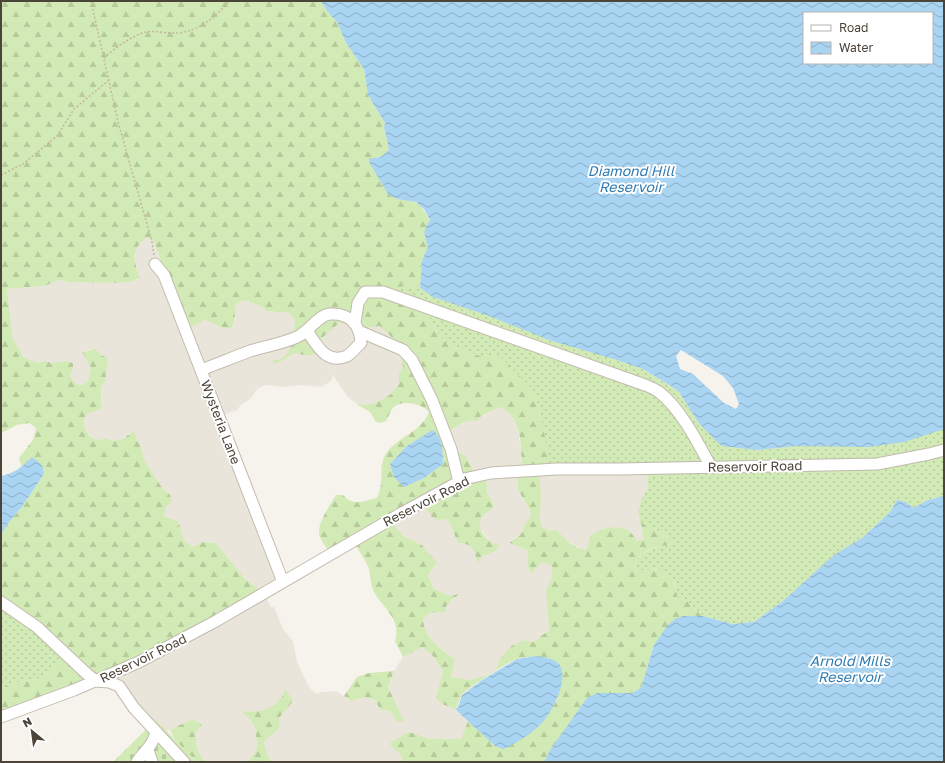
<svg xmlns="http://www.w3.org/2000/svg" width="945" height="763" viewBox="0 0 945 763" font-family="'Golos Text',sans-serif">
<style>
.residential{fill:#eae5da}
.grass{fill:url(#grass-dots)}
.forest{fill:url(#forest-firs);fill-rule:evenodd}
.cemetery{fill:url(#cemetery-stones)}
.water{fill:url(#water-waves);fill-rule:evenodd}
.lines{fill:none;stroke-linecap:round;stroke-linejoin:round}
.minor-casing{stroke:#c2bbae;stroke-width:13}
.path{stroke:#c4b79f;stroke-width:1.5;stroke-dasharray:2 2;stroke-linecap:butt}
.minor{stroke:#fff;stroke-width:11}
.labels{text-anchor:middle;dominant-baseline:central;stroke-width:4;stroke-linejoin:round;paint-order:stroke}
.street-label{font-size:13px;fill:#4b4439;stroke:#fff}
.water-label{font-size:14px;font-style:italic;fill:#2e7ab2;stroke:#fff}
</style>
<defs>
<pattern id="grass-dots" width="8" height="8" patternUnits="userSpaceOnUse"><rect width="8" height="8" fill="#d2eab5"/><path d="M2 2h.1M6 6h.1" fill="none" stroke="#b6ca9c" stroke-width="1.8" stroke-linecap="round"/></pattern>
<pattern id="forest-firs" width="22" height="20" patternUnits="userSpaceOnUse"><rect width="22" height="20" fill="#d2eab5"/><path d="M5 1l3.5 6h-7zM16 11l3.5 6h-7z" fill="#b6ca9c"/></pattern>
<pattern id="cemetery-stones" width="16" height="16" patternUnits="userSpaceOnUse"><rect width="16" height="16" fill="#d2eab5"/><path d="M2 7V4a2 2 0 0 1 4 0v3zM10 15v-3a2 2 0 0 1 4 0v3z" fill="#b6ca9c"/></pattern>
<pattern id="water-waves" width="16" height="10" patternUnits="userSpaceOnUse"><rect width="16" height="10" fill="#a9d4f2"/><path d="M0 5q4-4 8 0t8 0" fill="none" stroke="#8caec5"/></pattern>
</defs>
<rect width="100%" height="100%" fill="#f6f3ec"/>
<!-- residential -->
<path class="residential" d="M 147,237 L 153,240 L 160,260 L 200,322 L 205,320 L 223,328 L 236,320 L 234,309 L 236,304 L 245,300 L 261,306 L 266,311 L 289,313 L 295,320 L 294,332 L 288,353 L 281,359 L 280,362 L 295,353 L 309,356 L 321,339 L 339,323 L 342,323 L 362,329 L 379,326 L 392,336 L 402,353 L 403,368 L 399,373 L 399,384 L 390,395 L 373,404 L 358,405 L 347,396 L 333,375 L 332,376 L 332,380 L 322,387 L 302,385 L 283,387 L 265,385 L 257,389 L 251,398 L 240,406 L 237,410 L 219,416 L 282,579 L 264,593 L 271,607 L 274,607 L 283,629 L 293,641 L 297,662 L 309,687 L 316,694 L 322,692 L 336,691 L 351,701 L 365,697 L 375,700 L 380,710 L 391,711 L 404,721 L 388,687 L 394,671 L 403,657 L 422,647 L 434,657 L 443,672 L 441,682 L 442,704 L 455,709 L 468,721 L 461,739 L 431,739 L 409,732 L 391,746 L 401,753 L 402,760 L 402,762 L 273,762 L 271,760 L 265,749 L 264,740 L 280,728 L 279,718 L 292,701 L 285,689 L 285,693 L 275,706 L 266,710 L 242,712 L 251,720 L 255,728 L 257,744 L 256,751 L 248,762 L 205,762 L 197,749 L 195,734 L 202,724 L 192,719 L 170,730 L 144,733 L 144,732 L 145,729 L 111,676 L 263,593 L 246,580 L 216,543 L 203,542 L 192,547 L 184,541 L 178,521 L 164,516 L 166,507 L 170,496 L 163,489 L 145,462 L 140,445 L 132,431 L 123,439 L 113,441 L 106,438 L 99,440 L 94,440 L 91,437 L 84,428 L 83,421 L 87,414 L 101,404 L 102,395 L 101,387 L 108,358 L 101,355 L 95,348 L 82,352 L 91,367 L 88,381 L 83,385 L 76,384 L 70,376 L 73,368 L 66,361 L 52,363 L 44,361 L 37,363 L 22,356 L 20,350 L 13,339 L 7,289 L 45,286 L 58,280 L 69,282 L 118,283 L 140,279 L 135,261 L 135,251 L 138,245 Z
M 500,407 L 508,410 L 517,425 L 521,450 L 522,468 L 518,490 L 530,510 L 531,516 L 524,525 L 524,530 L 521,535 L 509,541 L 512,544 L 525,549 L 528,553 L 528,567 L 531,574 L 542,562 L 551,564 L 553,573 L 552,581 L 546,589 L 549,631 L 543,633 L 540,638 L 534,642 L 525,640 L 500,659 L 496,669 L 487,675 L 470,680 L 451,677 L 455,659 L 434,643 L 424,628 L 423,620 L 429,613 L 444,612 L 445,607 L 448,603 L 459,595 L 450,596 L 434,589 L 428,575 L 436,565 L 422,545 L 403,536 L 390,520 L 422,501 L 444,519 L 448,520 L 458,543 L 467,544 L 472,547 L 478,562 L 482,556 L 496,551 L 480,527 L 481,517 L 493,503 L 487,493 L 486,474 L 475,474 L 466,457 L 457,451 L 450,434 L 451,430 L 465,421 L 481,416 Z
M 647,468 L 648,488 L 641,500 L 638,512 L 643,539 L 637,541 L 629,531 L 618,527 L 603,529 L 589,539 L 589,545 L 587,549 L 583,550 L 564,539 L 557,530 L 549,531 L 542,527 L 540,519 L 541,494 L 539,469 Z"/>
<!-- grass -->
<path class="grass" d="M 402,286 L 417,288 L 420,288 L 434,297 L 643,369 L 671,386 L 679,392 L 698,422 L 757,450 L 934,431 L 944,429 L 944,496 L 928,500 L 913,509 L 906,502 L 897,500 L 890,512 L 862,538 L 783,601 L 754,622 L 732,624 L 703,616 L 702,615 L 687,601 L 678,598 L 674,583 L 657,569 L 638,571 L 634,567 C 637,550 660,547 674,543 C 664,534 654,527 641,524 L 641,527 L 638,512 L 641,500 L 648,488 L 647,469 L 549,466 L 541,419 L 536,399 L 501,357 L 483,357 L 449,345 L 438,334 L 426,311 L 396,291 Z
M 1,604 L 9,608 L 63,656 L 49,674 L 37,679 L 13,683 L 1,688 Z"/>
<!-- forest -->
<path class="forest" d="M 1,1 L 321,1 L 327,11 L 337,22 L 346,43 L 364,69 L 368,95 L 385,123 L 384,129 L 389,149 L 384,155 L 375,158 L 397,199 C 419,202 419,201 430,221 L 424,236 L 428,246 L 422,261 L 420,288 L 417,289 L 402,286 L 396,291 L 426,311 L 438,334 L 449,345 L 483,357 L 501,357 L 532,388 L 536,399 L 541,419 L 547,446 L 549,466 L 539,469 L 541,494 L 540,519 L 542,527 L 549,531 L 557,530 C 564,538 576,551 587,549 C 589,545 588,540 590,537 C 598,527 619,524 629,531 C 632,533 635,538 637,541 L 643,539 L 641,523 C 654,527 664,534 674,543 C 660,547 637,549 634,567 L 638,571 C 667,568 670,569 678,598 L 687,601 L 702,615 L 703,616 L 683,616 L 654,645 L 641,688 L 632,693 L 597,693 L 550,750 L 544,762 L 402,762 C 403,754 397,751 391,746 L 390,743 L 409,732 L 431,739 L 461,739 L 468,721 L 472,723 L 524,738 L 545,719 L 558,698 L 548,658 C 538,657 527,656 517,659 C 509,661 467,688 462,695 C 459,699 459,705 455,709 L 442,704 L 436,698 L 443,672 L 434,657 L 422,647 L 403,657 L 395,641 C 402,618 382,608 373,590 C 370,583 371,573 368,566 C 364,558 358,550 354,542 L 330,553 C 327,548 322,542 320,537 C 315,525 330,506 336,495 L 343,495 C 354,507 363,501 377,498 C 378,495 379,492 380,489 C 383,479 379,465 385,455 C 396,437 421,433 429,412 C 424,404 401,399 394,407 C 390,410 389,417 386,421 C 383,423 380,422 376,422 L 370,412 L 358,405 L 373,404 L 390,395 L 399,384 L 399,373 L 403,368 C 401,347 396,339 379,326 L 362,329 L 342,323 L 339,323 L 321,339 L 318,352 L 309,356 L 295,353 L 280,362 L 273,364 L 273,360 C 276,360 279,360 282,358 C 293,351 294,331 295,320 L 289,313 L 266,311 L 261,306 L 245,300 L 236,304 C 233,315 238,316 231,328 L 223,328 L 205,320 L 186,329 L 174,298 L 158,253 L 153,240 L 147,237 C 129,252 134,258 140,279 L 137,279 L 133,281 L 118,283 L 69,282 L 58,280 L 45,286 L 7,289 L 13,339 L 20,350 L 22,356 L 37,363 L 44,361 L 52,363 L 66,361 L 73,363 L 73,368 L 70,376 L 76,384 L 83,385 L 88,381 L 91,368 L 82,352 L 88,351 L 95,348 L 101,355 L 108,358 L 105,381 L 101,387 C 102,394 100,402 102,408 L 87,414 C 86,416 84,418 84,420 C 82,425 88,437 94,439 C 98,441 102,439 106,438 L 113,441 L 123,439 L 133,431 L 140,445 L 145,462 L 163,489 L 170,495 L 172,501 L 166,507 L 164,516 L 178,521 L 184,540 L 192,547 L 203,542 L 216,543 L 246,580 L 264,593 L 183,638 L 1,718 L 1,688 L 13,683 L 37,679 L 49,674 L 62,656 L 47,642 L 1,604 L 1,535 L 9,522 L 21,508 L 44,474 L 32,457 L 22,468 L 19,458 L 33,440 L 36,428 L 29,423 L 17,425 L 1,433 ZM 500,407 C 522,416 521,447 522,468 L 518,471 L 518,490 L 530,510 L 531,516 L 524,525 C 524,535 517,537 509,542 L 512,544 L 525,549 L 528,552 L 528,567 L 531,574 L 542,562 L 551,565 C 554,575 552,580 546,589 L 549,631 C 543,633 540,638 534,642 L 525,640 L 511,646 L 500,659 L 496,669 L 487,675 L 470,680 L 451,677 L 455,659 C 441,649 425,639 423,620 L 429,613 L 445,612 C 445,603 453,599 460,594 L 450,596 L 434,589 L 428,575 L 437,563 L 422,545 L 403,536 L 390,520 L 422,501 L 431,516 L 438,521 L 444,519 L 448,520 L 458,543 C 474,544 473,549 478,563 L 482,556 L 496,551 L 499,545 C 490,544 483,536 480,527 C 480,525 481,520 481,517 L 493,508 L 493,503 L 487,493 L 486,474 L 475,474 L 466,457 L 457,451 L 450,434 L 451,430 C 460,424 467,418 477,421 L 481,416 Z
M 394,671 L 388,687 L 404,721 L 397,722 L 391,711 L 380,710 L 375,700 L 365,697 L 351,701 L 344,696 L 357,677 L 369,673 Z
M 285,688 L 293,701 L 279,718 L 280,728 L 264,741 C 265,748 267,757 273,762 L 248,762 L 256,751 L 257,744 L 255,728 L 251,720 L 242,712 C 257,711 270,712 280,699 C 283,695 285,693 285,688 Z
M 192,719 L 202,724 L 195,734 L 197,749 L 205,762 L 197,762 C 194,757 189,755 185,751 C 179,745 173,737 170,730 Z"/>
<!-- cemetery -->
<path class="cemetery" d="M 156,720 L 197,762 L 113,762 Z"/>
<!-- water -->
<path class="water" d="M 321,1 L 944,1 L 944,429 L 904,442 L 869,447 L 797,446 L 757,450 L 722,446 L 715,440 L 698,422 L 679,392 L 671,386 L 643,369 L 617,360 L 549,340 L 489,316 L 433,297 L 420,288 L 422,261 L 428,246 C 423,234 423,231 430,220 L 424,209 L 416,202 L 397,199 L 388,194 L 369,162 L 369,158 C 378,159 384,156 389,149 L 384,128 L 385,123 L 368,95 L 364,69 L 346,43 L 337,22 L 327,11 ZM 804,13 L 932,13 L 932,63 L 804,63 ZM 681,350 L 723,376 L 733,388 L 739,404 L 736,409 L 724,403 L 693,374 L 680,369 L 676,356 Z
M 432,430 C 443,436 443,453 443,464 L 424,478 L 404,487 L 394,477 L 390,464 L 407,446 Z
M 32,457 L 42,465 L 44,474 L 21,508 L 9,522 L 1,535 L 1,476 C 15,473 22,467 32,457 Z
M 944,496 L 944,762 L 544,762 L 550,750 L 587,698 L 597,693 L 632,693 L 641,688 L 654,645 L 667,626 L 675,619 L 683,616 L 703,616 L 732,624 L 754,622 L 783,601 L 834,555 L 862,538 L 890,512 L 897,500 L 906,502 L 913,508 L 928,500 Z
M 536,656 C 543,657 553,658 559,664 C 570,678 552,713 542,723 C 531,734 518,742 504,749 L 495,746 L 455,709 L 458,707 L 462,695 L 482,680 L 517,659 Z"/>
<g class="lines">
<!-- minor casing -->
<g class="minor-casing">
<path id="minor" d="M 155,264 L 164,275 L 283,582
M 355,323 L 358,303 L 365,292 L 383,292 L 645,385 C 650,387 655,389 659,392 C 681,409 698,443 711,467
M 361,332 L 403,350 L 412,360 L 432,400 L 451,449 L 459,482
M 201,370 C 217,364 234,357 250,351 C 265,346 282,344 297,337 C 309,332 318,315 330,314 C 349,313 360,324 361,343 C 357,346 352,353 347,356 C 326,365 317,345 307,331
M 1,602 L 37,627 L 87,674 L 96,681 L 109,682 L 119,686 L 134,708 L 184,762
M 1,717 L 74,690 L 139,662 L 216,621 L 400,514 L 464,479 L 491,473 L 556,469 L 619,469 L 877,464 L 929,454 L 944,450
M 148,750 L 152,762
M 137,762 C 144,751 153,746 156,732"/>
</g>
<!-- path -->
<path class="path" d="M 91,1 L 118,122 L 152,242 L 154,255
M 104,58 C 115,48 131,36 146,32 C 156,30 167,34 178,33 C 199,31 216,17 229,1
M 1,175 L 23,164 L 57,136 L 74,109 L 109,80"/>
<!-- minor -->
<use href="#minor" class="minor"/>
</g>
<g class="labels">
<!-- street labels -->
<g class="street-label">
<text transform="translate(221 422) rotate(69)">Wysteria Lane</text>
<text transform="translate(755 466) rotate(-1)">Reservoir Road</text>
<text transform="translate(426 501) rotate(-27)">Reservoir Road</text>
<text transform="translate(143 658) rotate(-26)">Reservoir Road</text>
</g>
<!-- water labels -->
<g class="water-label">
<text x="631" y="170">Diamond Hill<tspan x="631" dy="16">Reservoir</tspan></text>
<text x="850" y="660">Arnold Mills<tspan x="850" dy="16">Reservoir</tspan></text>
</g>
</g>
<!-- border -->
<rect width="945" height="763" fill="none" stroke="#4b4439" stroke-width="4"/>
<!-- legend -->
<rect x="803" y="12" width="130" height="52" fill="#ffffff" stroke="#b7b4b0"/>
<rect x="811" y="25" width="20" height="6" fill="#ffffff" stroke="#b7b4b0"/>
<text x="839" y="32" font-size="12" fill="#4b4439">Road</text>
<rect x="811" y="42" width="20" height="12" fill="url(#water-waves)" stroke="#b7b4b0"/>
<text x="839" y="52" font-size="12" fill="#4b4439">Water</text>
<!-- north arrow -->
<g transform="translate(32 731) rotate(331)" stroke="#ffffff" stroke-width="3" paint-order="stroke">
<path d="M0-3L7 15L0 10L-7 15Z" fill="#4b4439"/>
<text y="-6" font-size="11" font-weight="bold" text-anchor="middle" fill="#4b4439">N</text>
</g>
</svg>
